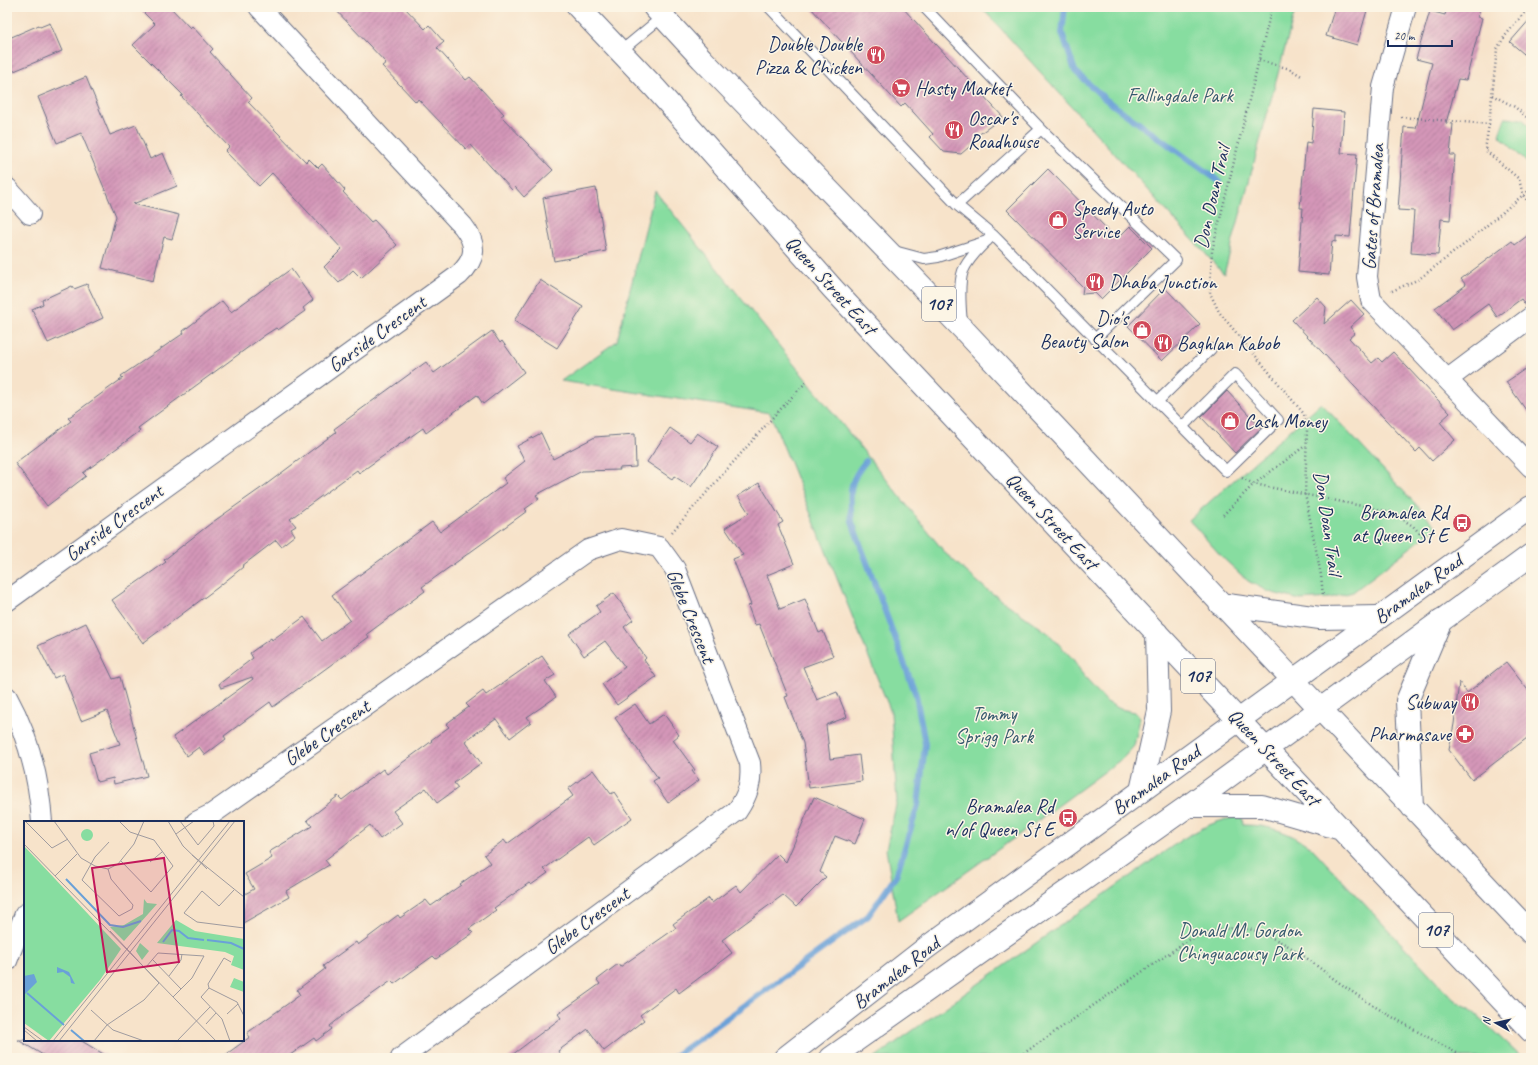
<svg xmlns="http://www.w3.org/2000/svg" width="1538" height="1065" viewBox="0 0 1538 1065" font-family="Caveat,sans-serif">
<style>
.park{fill:#87dda0;stroke:#51867f}
.lines{fill:none;stroke-linecap:round;stroke-linejoin:round}
.stream{stroke:#6aa1d8;stroke-width:6}
.building{fill:url(#building-hatch)}
.lane-casing{stroke:#686e84;stroke-width:12}
.street-casing{stroke:#686e84;stroke-width:22}
.secondary-casing{stroke:#686e84;stroke-width:24}
.primary-casing{stroke:#686e84;stroke-width:24}
.path{stroke:#686e84;stroke-width:2.5;stroke-dasharray:1 3;stroke-linecap:butt}
.lane{stroke:#fff;stroke-width:10}
.street{stroke:#fff;stroke-width:20}
.secondary{stroke:#fff;stroke-width:22}
.primary{stroke:#fff;stroke-width:22}
.labels{text-anchor:middle;dominant-baseline:central;stroke-width:3;stroke-linejoin:round;paint-order:stroke}
.shield{fill:#fcf5e5;stroke:#5e6a86;stroke-width:1}
.shield-label{font-size:19px;font-weight:bold;fill:#1b2f5e}
.poi-label{font-size:20px;fill:#1b2f5e;stroke:#fcf5e5;text-anchor:end}
.park-label{font-size:20px;fill:#365a6e;stroke:#fcf5e5}
.street-label{font-size:20px;fill:#1b2f5e;stroke:#fcf5e5}
.inset-river{fill:none;stroke:#6aa1d8;stroke-width:2}
.inset-road{fill:none;stroke:#9f9b9f;stroke-width:1}
.view{fill:#c2185b;fill-opacity:0.15;stroke:#c2185b;stroke-width:2}
.inset-edge{fill:none;stroke:#1b2f5e;stroke-width:2}
</style>
<defs>
<pattern id="building-hatch" width="6" height="6" patternUnits="userSpaceOnUse"><rect width="6" height="6" fill="#d496b8"/><path d="M-1 1l2-2M0 6l6-6M5 7l2-2" fill="none" stroke="#ab7b99"/></pattern>
</defs>
<rect width="100%" height="100%" fill="#fcf5e5"/>
<filter id="ink" filterUnits="userSpaceOnUse"><feTurbulence type="fractalNoise" baseFrequency=".025" numOctaves="2"/><feDisplacementMap in="SourceGraphic" scale="8" xChannelSelector="R" yChannelSelector="G"/><feConvolveMatrix kernelMatrix="1 2 1 2 8 2 1 2 1" color-interpolation-filters="sRGB"/></filter>
<filter id="wash" filterUnits="userSpaceOnUse"><feTurbulence type="fractalNoise" baseFrequency=".012" numOctaves="4" result="noise"/><feDisplacementMap in="SourceGraphic" scale="16" xChannelSelector="R" yChannelSelector="G"/><feGaussianBlur stdDeviation="0.9" result="paint"/><feColorMatrix in="noise" values="0 0 0 0 0 0 0 0 0 0 0 0 0 0 0 0 0 1.4 0 .05"/><feComposite in="paint" operator="in"/></filter>
<g filter="url(#wash)">
<rect width="100%" height="100%" fill="#f7e3ca"/>
<!-- park -->
<path class="park" d="M 981,7 L 1296,7 L 1224,274 Z
M 1505,118 L 1522,119 L 1531,127 L 1531,167 L 1499,135 Z
M 655,191 L 946,554 L 986,589 L 1048,633 L 1073,659 L 1085,678 L 1107,702 L 1120,709 L 1135,712 L 1140,718 L 1134,746 L 1123,758 L 1013,839 L 898,921 L 886,849 L 897,801 L 891,712 L 770,413 L 561,381 L 617,341 Z
M 1321,403 L 1437,527 L 1353,592 L 1330,598 L 1300,600 L 1269,592 L 1248,581 L 1223,558 L 1189,520 Z
M 1242,817 L 1243,825 C 1271,825 1288,832 1311,847 L 1456,1002 L 1469,1008 L 1522,1058 L 874,1058 L 1181,840 C 1200,829 1219,818 1242,817 Z"/>
<g class="lines">
<!-- stream -->
<path class="stream" d="M 1065,7 L 1062,33 L 1075,71 L 1105,99 L 1220,182
M 672,1058 L 868,916 L 896,876 L 918,805 L 925,744 L 916,695 L 852,522 C 850,494 847,483 866,461"/>
</g>
<g id="blocks">
<!-- building -->
<path class="building" d="M 138,7 L 170,7 L 190,28 L 192,26 L 213,49 L 210,52 L 252,98 L 248,102 L 306,162 L 309,159 L 318,168 L 322,164 L 345,190 L 343,192 L 371,222 L 374,220 L 397,245 L 361,278 L 353,270 L 339,283 L 324,267 L 342,249 L 272,173 L 259,186 L 225,151 L 229,147 L 181,96 L 183,95 L 133,45 L 155,24 Z
M 333,7 L 404,7 L 425,29 L 429,25 L 444,42 L 437,48 L 466,80 L 470,77 L 504,114 L 501,116 L 553,170 L 524,197 L 515,187 L 512,190 L 471,145 L 466,149 L 418,99 L 416,102 L 382,66 L 386,63 Z
M 810,7 L 902,7 L 1003,117 L 974,138 L 976,141 L 961,154 L 944,152 L 930,137 L 933,134 L 905,103 L 901,107 Z
M 1335,7 L 1368,7 L 1357,45 L 1326,36 Z
M 1447,7 L 1480,7 L 1478,17 L 1482,18 L 1466,80 L 1458,79 L 1446,123 L 1453,124 L 1450,155 L 1455,155 L 1450,220 L 1441,219 L 1438,255 L 1411,253 L 1414,211 L 1398,210 L 1404,127 L 1416,128 L 1432,63 L 1416,59 L 1430,11 L 1445,15 Z
M 1531,18 L 1531,60 L 1510,42 Z
M 50,23 L 62,51 L 7,74 L 7,39 L 39,25 L 40,27 Z
M 86,77 L 110,135 L 136,125 L 150,159 L 163,153 L 177,186 L 133,204 L 179,215 L 172,239 L 164,237 L 153,281 L 102,268 L 116,216 L 81,133 L 57,143 L 38,97 Z
M 1314,109 L 1344,112 L 1341,153 L 1357,154 L 1350,237 L 1336,236 L 1336,242 L 1332,241 L 1329,275 L 1298,272 L 1303,208 L 1300,208 L 1306,142 L 1311,143 Z
M 1048,169 L 1117,239 L 1130,226 L 1152,248 L 1101,299 L 1095,293 L 1082,294 L 1083,287 L 1007,210 Z
M 596,188 L 606,251 L 554,261 L 543,198 Z
M 1531,233 L 1531,306 L 1527,307 L 1521,299 L 1497,317 L 1488,304 L 1452,330 L 1435,308 L 1466,285 L 1461,279 L 1512,241 L 1515,245 Z
M 291,269 L 313,300 L 303,308 L 305,311 L 278,330 L 276,328 L 265,335 L 138,428 L 140,431 L 83,473 L 86,476 L 47,506 L 15,463 L 71,421 L 68,418 L 123,378 L 121,376 L 184,333 L 183,331 L 222,301 L 231,312 Z
M 540,280 L 583,307 L 557,348 L 514,321 Z
M 87,284 L 103,318 L 48,343 L 32,309 L 43,304 L 42,300 L 72,286 L 74,289 Z
M 1165,288 L 1200,324 L 1162,361 L 1128,326 Z
M 1317,297 L 1326,307 L 1324,324 L 1351,300 L 1364,314 L 1350,327 L 1355,333 L 1349,338 L 1372,363 L 1378,358 L 1382,362 L 1393,352 L 1450,413 L 1440,422 L 1455,440 L 1432,461 L 1420,448 L 1416,452 L 1292,320 Z
M 492,331 L 500,343 L 502,341 L 524,372 L 483,404 L 477,395 L 426,433 L 423,428 L 359,473 L 357,470 L 290,519 L 296,526 L 291,529 L 295,535 L 281,546 L 276,540 L 242,566 L 243,567 L 217,588 L 143,643 L 112,600 L 166,562 L 164,560 L 210,524 L 264,486 L 336,432 L 334,429 L 426,362 L 434,373 Z
M 1531,365 L 1531,417 L 1506,382 Z
M 1227,391 L 1261,428 L 1235,453 L 1201,417 Z
M 670,428 L 690,442 L 697,433 L 718,447 L 691,487 L 674,476 L 672,479 L 647,462 Z
M 541,433 L 553,459 L 595,437 L 635,434 L 636,467 L 619,468 L 620,470 L 582,471 L 536,495 L 539,499 L 525,509 L 527,511 L 422,587 L 425,591 L 367,634 L 369,637 L 273,707 L 270,702 L 224,736 L 226,739 L 205,755 L 199,747 L 187,756 L 173,737 L 253,679 L 252,677 L 221,688 L 219,684 L 253,658 L 250,653 L 271,638 L 272,640 L 304,617 L 322,641 L 350,620 L 332,595 L 432,522 L 440,532 L 506,483 L 503,478 L 525,461 L 517,446 Z
M 759,483 L 783,522 L 778,525 L 794,564 L 767,575 L 780,609 L 805,599 L 819,633 L 823,631 L 833,656 L 803,667 L 817,700 L 837,692 L 847,717 L 826,725 L 830,759 L 859,755 L 862,781 L 809,788 L 803,743 L 785,697 L 788,696 L 759,624 L 755,625 L 748,606 L 751,605 L 733,559 L 743,555 L 725,528 L 749,513 L 738,496 Z
M 614,593 L 633,620 L 624,627 L 646,658 L 644,660 L 656,677 L 617,705 L 602,684 L 625,667 L 605,641 L 584,656 L 569,634 L 600,612 L 596,606 Z
M 86,623 L 113,679 L 120,677 L 147,776 L 114,784 L 113,778 L 97,782 L 89,753 L 120,744 L 107,711 L 81,721 L 63,674 L 54,678 L 38,646 Z
M 542,656 L 555,675 L 545,681 L 556,697 L 527,717 L 531,722 L 510,738 L 496,719 L 465,741 L 481,763 L 454,783 L 458,788 L 437,803 L 426,788 L 393,811 L 402,823 L 380,839 L 370,825 L 325,860 L 329,865 L 286,891 L 289,897 L 243,923 L 243,895 L 254,889 L 245,874 L 272,858 L 269,852 L 312,826 L 307,820 L 338,796 L 342,800 L 383,769 L 387,774 L 432,741 L 431,740 L 449,727 L 446,724 L 469,707 L 466,704 L 483,691 L 486,695 Z
M 1506,662 L 1531,694 L 1531,735 L 1472,780 L 1449,750 L 1454,724 L 1459,682 L 1467,693 Z
M 635,704 L 649,724 L 664,714 L 679,735 L 673,740 L 695,770 L 692,771 L 699,780 L 668,803 L 653,781 L 658,778 L 615,718 Z
M 593,770 L 611,794 L 614,792 L 632,818 L 594,845 L 588,837 L 544,869 L 548,873 L 531,885 L 529,883 L 494,908 L 496,910 L 469,929 L 473,933 L 436,959 L 433,956 L 394,984 L 391,981 L 346,1013 L 330,1026 L 332,1029 L 316,1041 L 314,1038 L 286,1058 L 221,1058 L 250,1037 L 247,1033 L 300,995 L 297,990 L 325,969 L 323,966 L 356,942 L 358,945 L 398,915 L 400,918 L 426,900 L 431,906 L 461,885 L 460,884 L 490,863 L 484,855 L 504,840 L 507,844 L 573,796 L 568,789 Z
M 814,797 L 865,819 L 855,844 L 835,836 L 820,872 L 826,877 L 796,907 L 783,895 L 722,940 L 732,953 L 679,993 L 676,988 L 640,1015 L 644,1020 L 604,1051 L 588,1029 L 558,1051 L 563,1058 L 508,1058 L 561,1018 L 558,1014 L 600,984 L 597,980 L 618,964 L 620,967 L 676,928 L 673,924 L 709,898 L 712,903 L 736,885 L 741,892 L 778,854 L 786,862 Z
M 18,1040 L 80,1040 L 110,1058 L 48,1058 Z"/>
</g>
</g>
<g filter="url(#ink)">
<use href="#blocks" fill-opacity="0" stroke="#686e84" stroke-width="1"/>
<g class="lines">
<!-- lane casing -->
<g class="lane-casing">
<path id="lane" d="M 769,7 L 957,205 L 993,235 L 1226,471 L 1278,420 L 1235,374 L 1182,427
M 924,7 L 1041,129 L 957,205
M 621,51 L 674,7
M 1041,129 L 1176,260 L 1095,339
M 894,251 L 924,259 L 938,257 L 987,241
M 962,324 C 961,310 958,285 963,271 C 968,259 983,244 993,235
M 1157,402 L 1211,349"/>
</g>
<!-- street casing -->
<g class="street-casing">
<path id="street" d="M 1406,7 L 1383,87 L 1367,277 L 1371,300 L 1531,467
M 7,188 L 30,214
M 1448,379 L 1531,317
M 7,601 L 459,275 C 476,259 478,245 463,226 L 259,7
M 7,697 C 28,735 39,778 42,822
M 196,822 L 212,814 L 588,550 L 621,539 L 659,547 L 675,569 L 750,763 C 752,782 748,795 737,811 L 401,1058
M 7,961 L 25,914"/>
</g>
<!-- secondary casing -->
<g class="secondary-casing">
<path id="secondary" d="M 785,1058 L 926,948 L 1531,507
M 831,1058 L 1188,806 L 1531,555"/>
</g>
<!-- primary casing -->
<g class="primary-casing">
<path id="primary" d="M 578,7 L 655,88 L 833,289 L 1531,1031
M 654,7 L 702,59 L 963,329 L 1531,933
M 1220,604 L 1320,618 L 1379,617
M 1141,791 L 1159,711 L 1157,633
M 1188,806 L 1262,806 L 1341,829
M 1412,807 L 1407,701 L 1441,620"/>
</g>
<!-- path -->
<path class="path" d="M 1272,7 L 1212,251 L 1210,293 L 1219,312 L 1304,414 L 1307,430 L 1305,494 L 1321,575 L 1323,596
M 1259,60 L 1290,69 L 1303,77
M 1492,95 L 1515,107 L 1531,121
M 1401,117 L 1489,124 L 1497,49 L 1505,36 L 1529,7
M 1489,124 L 1485,150 L 1519,179 L 1523,195 L 1531,189
M 1392,291 L 1419,279 L 1466,243 L 1523,195 L 1531,206
M 1242,478 L 1254,484 L 1391,512 L 1413,526 L 1425,539
M 1223,515 L 1254,484 L 1305,446
M 672,532 L 774,416 L 808,380
M 1017,1058 L 1187,941 C 1208,932 1224,926 1248,929 C 1254,930 1260,933 1265,935 C 1297,947 1314,965 1341,984 C 1380,1012 1424,1035 1466,1058"/>
<!-- lane -->
<use href="#lane" class="lane"/>
<!-- street -->
<use href="#street" class="street"/>
<!-- secondary -->
<use href="#secondary" class="secondary"/>
<!-- primary -->
<use href="#primary" class="primary"/>
</g>
</g>
<!-- icons -->
<defs>
<g id="restaurant-disc" transform="scale(1)"><circle r="9.5" fill="#d1495b" stroke="#fcf5e5"/><path d="M-5-6h1v4h1v-4h1v4h1v-4h1v5L-1.5 .5V6h-2V.5L-5-1ZM5-6V6H3V1.5H1.5Q1.5-4 5-6Z" fill="#fff"/></g>
<g id="supermarket-disc" transform="scale(1)"><circle r="9.5" fill="#d1495b" stroke="#fcf5e5"/><path d="M-6-5.5h2.5l.6 2H6L4.5 2H-2.5L-4.4-4H-6ZM-1.5 3.2a1.3 1.3 0 1 0 .1 0ZM3 3.2a1.3 1.3 0 1 0 .1 0Z" fill="#fff"/></g>
<g id="shop-disc" transform="scale(1)"><circle r="9.5" fill="#d1495b" stroke="#fcf5e5"/><path d="M-5-2.5h2.3a2.7 3.5 0 0 1 5.4 0H5L5.5 6h-11ZM-1.5-2.5h3a1.5 2.3 0 0 0-3 0Z" fill="#fff"/></g>
<g id="bus-disc" transform="scale(1)"><circle r="9.5" fill="#d1495b" stroke="#fcf5e5"/><path d="M-5-6H5V4H4V6H2V4H-2V6H-4V4H-5ZM-3.5-4V0h7V-4ZM-3.5 1.2v1.5H-2V1.2ZM2 1.2v1.5H3.5V1.2Z" fill="#fff"/></g>
<g id="pharmacy-disc" transform="scale(1)"><circle r="9.5" fill="#d1495b" stroke="#fcf5e5"/><path d="M-2-6h4v4h4v4h-4v4h-4v-4h-4v-4h4Z" fill="#fff"/></g>
</defs>
<g fill-rule="evenodd">
<use href="#restaurant-disc" x="876" y="55"/>
<use href="#supermarket-disc" x="901" y="88"/>
<use href="#restaurant-disc" x="954" y="130"/>
<use href="#shop-disc" x="1058" y="220"/>
<use href="#restaurant-disc" x="1095" y="282"/>
<use href="#shop-disc" x="1142" y="330"/>
<use href="#restaurant-disc" x="1163" y="343"/>
<use href="#shop-disc" x="1230" y="421"/>
<use href="#bus-disc" x="1462" y="523"/>
<use href="#restaurant-disc" x="1470" y="702"/>
<use href="#pharmacy-disc" x="1465" y="734"/>
<use href="#bus-disc" x="1068" y="818"/>
</g>
<g class="labels">
<!-- shield labels -->
<g class="shield">
<rect x="922" y="287" width="34" height="34" rx="3"/>
<rect x="1181" y="659" width="34" height="34" rx="3"/>
<rect x="1419" y="913" width="34" height="34" rx="3"/>
</g>
<g class="shield-label">
<text x="939" y="304">107</text>
<text x="1198" y="676">107</text>
<text x="1436" y="930">107</text>
</g>
<!-- poi labels -->
<g class="poi-label">
<text x="862" y="44">Double Double<tspan x="862" dy="23">Pizza &amp; Chicken</tspan></text>
<text x="915" y="88" text-anchor="start">Hasty Market</text>
<text x="968" y="118" text-anchor="start">Oscar's<tspan x="968" dy="23">Roadhouse</tspan></text>
<text x="1072" y="208" text-anchor="start">Speedy Auto<tspan x="1072" dy="23">Service</tspan></text>
<text x="1109" y="282" text-anchor="start">Dhaba Junction</text>
<text x="1128" y="318">Dio's<tspan x="1128" dy="23">Beauty Salon</tspan></text>
<text x="1177" y="343" text-anchor="start">Baghlan Kabob</text>
<text x="1244" y="421" text-anchor="start">Cash Money</text>
<text x="1448" y="512">Bramalea Rd<tspan x="1448" dy="23">at Queen St E</tspan></text>
<text x="1456" y="702">Subway</text>
<text x="1451" y="734">Pharmasave</text>
<text x="1054" y="806">Bramalea Rd<tspan x="1054" dy="23">n/of Queen St E</tspan></text>
</g>
<!-- park labels -->
<g class="park-label">
<text x="1180" y="95">Fallingdale Park</text>
<text x="994" y="713">Tommy<tspan x="994" dy="23">Sprigg Park</tspan></text>
<text x="1240" y="930">Donald M. Gordon<tspan x="1240" dy="23">Chinguacousy Park</tspan></text>
</g>
<!-- street labels -->
<g class="street-label">
<text transform="translate(1212 197) rotate(-77)">Don Doan Trail</text>
<text transform="translate(1373 207) rotate(-86)">Gates of Bramalea</text>
<text transform="translate(831 285) rotate(48)">Queen Street East</text>
<text transform="translate(377 334) rotate(-36)">Garside Crescent</text>
<text transform="translate(1052 521) rotate(47)">Queen Street East</text>
<text transform="translate(114 523) rotate(-36)">Garside Crescent</text>
<text transform="translate(1328 523) rotate(82)">Don Doan Trail</text>
<text transform="translate(1418 589) rotate(-36)">Bramalea Road</text>
<text transform="translate(691 616) rotate(68)">Glebe Crescent</text>
<text transform="translate(327 733) rotate(-35)">Glebe Crescent</text>
<text transform="translate(1274 757) rotate(47)">Queen Street East</text>
<text transform="translate(1156 780) rotate(-36)">Bramalea Road</text>
<text transform="translate(587 921) rotate(-36)">Glebe Crescent</text>
<text transform="translate(896 973) rotate(-38)">Bramalea Road</text>
</g>
</g>
<!-- overview -->
<g transform="translate(24 821)">
<rect width="220" height="220" fill="#f7e3ca"/>
<path d="M57 14a6 6 0 1 1 12 0a6 6 0 1 1-12 0ZM 0,25 L 97,128 L 76,159 L 25,220 L 0,202 ZM 120,78 L 123,82 L 133,83 L 100,120 L 86,106 L 100,104 L 119,93 ZM 152,99 L 171,110 L 220,118 L 220,149 L 207,144 L 210,135 L 201,131 L 133,122 ZM 116,122 L 125,130 L 118,139 L 112,130 ZM 210,157 L 220,161 L 220,171 L 206,166 Z" fill="#87dda0"/>
<path d="M 33,146 L 45,151 L 51,163 L 47,162 L 46,156 L 39,151 L 33,152 ZM 10,153 L 13,161 L 1,173 L 0,155 Z" fill="#6aa1d8"/>
<path class="inset-river" d="M 42,58 L 86,104 L 99,106 L 117,100M 183,119 L 207,122 L 220,128M 139,121 L 148,109 L 155,110 L 164,117 L 180,119M 3,172 L 40,204M 47,209 L 60,220"/>
<path class="inset-road" d="M 1,0 L 28,27 L 44,18M 30,0 L 57,37 L 71,45 L 84,48 L 94,43 L 110,23 L 120,0M 95,0 L 106,11 L 130,19 L 149,45 L 127,71 L 97,40M 144,0 L 159,25 L 183,48M 156,0 L 174,24 L 190,5 L 189,0M 152,13 L 170,0M 0,23 L 192,220M 168,34 L 220,76M 126,41 L 138,31M 84,48 L 87,58 L 109,84 L 108,88 L 95,95 L 58,59 L 71,36 L 85,21M 31,55 L 53,33M 210,69 L 195,85 L 178,70 L 160,92 L 173,101 L 220,107M 86,110 L 135,162M 128,138 L 157,168M 122,146 L 134,132 L 180,135 L 168,157 L 149,176M 145,155 L 157,139 L 158,133M 185,167 L 213,181 L 220,195M 67,189 L 89,209 L 120,220M 203,193 L 214,183M 182,203 L 192,192M 0,206 L 19,220M 0,209 L 13,220M 29,220 L 206,0M 35,220 L 211,0M 70,220 L 83,204 L 120,179 L 135,162M 153,220 L 186,186M 206,220 L 198,198 L 177,176 L 185,167 L 184,163 L 200,137 L 207,141"/>
<path class="view" d="M 140,37 L 155,141 L 83,151 L 68,47 Z"/>
<rect width="220" height="220" class="inset-edge"/>
</g>
<!-- margin -->
<rect width="1538" height="1065" fill="none" stroke="#fcf5e5" stroke-width="24"/>
<!-- north arrow -->
<g transform="translate(1496 1023) rotate(278)" stroke="#fcf5e5" stroke-width="3" paint-order="stroke">
<path d="M0-3L7 15L0 10L-7 15Z" fill="#1b2f5e"/>
<text y="-6" font-size="11" font-weight="bold" text-anchor="middle" fill="#1b2f5e">N</text>
</g>
<!-- scale -->
<path d="M1388 40v6h64v-6" fill="none" stroke="#1b2f5e" stroke-width="2"/>
<text x="1394" y="40" font-size="12" fill="#1b2f5e" stroke="#fcf5e5" stroke-width="3" paint-order="stroke">20 m</text>
</svg>
